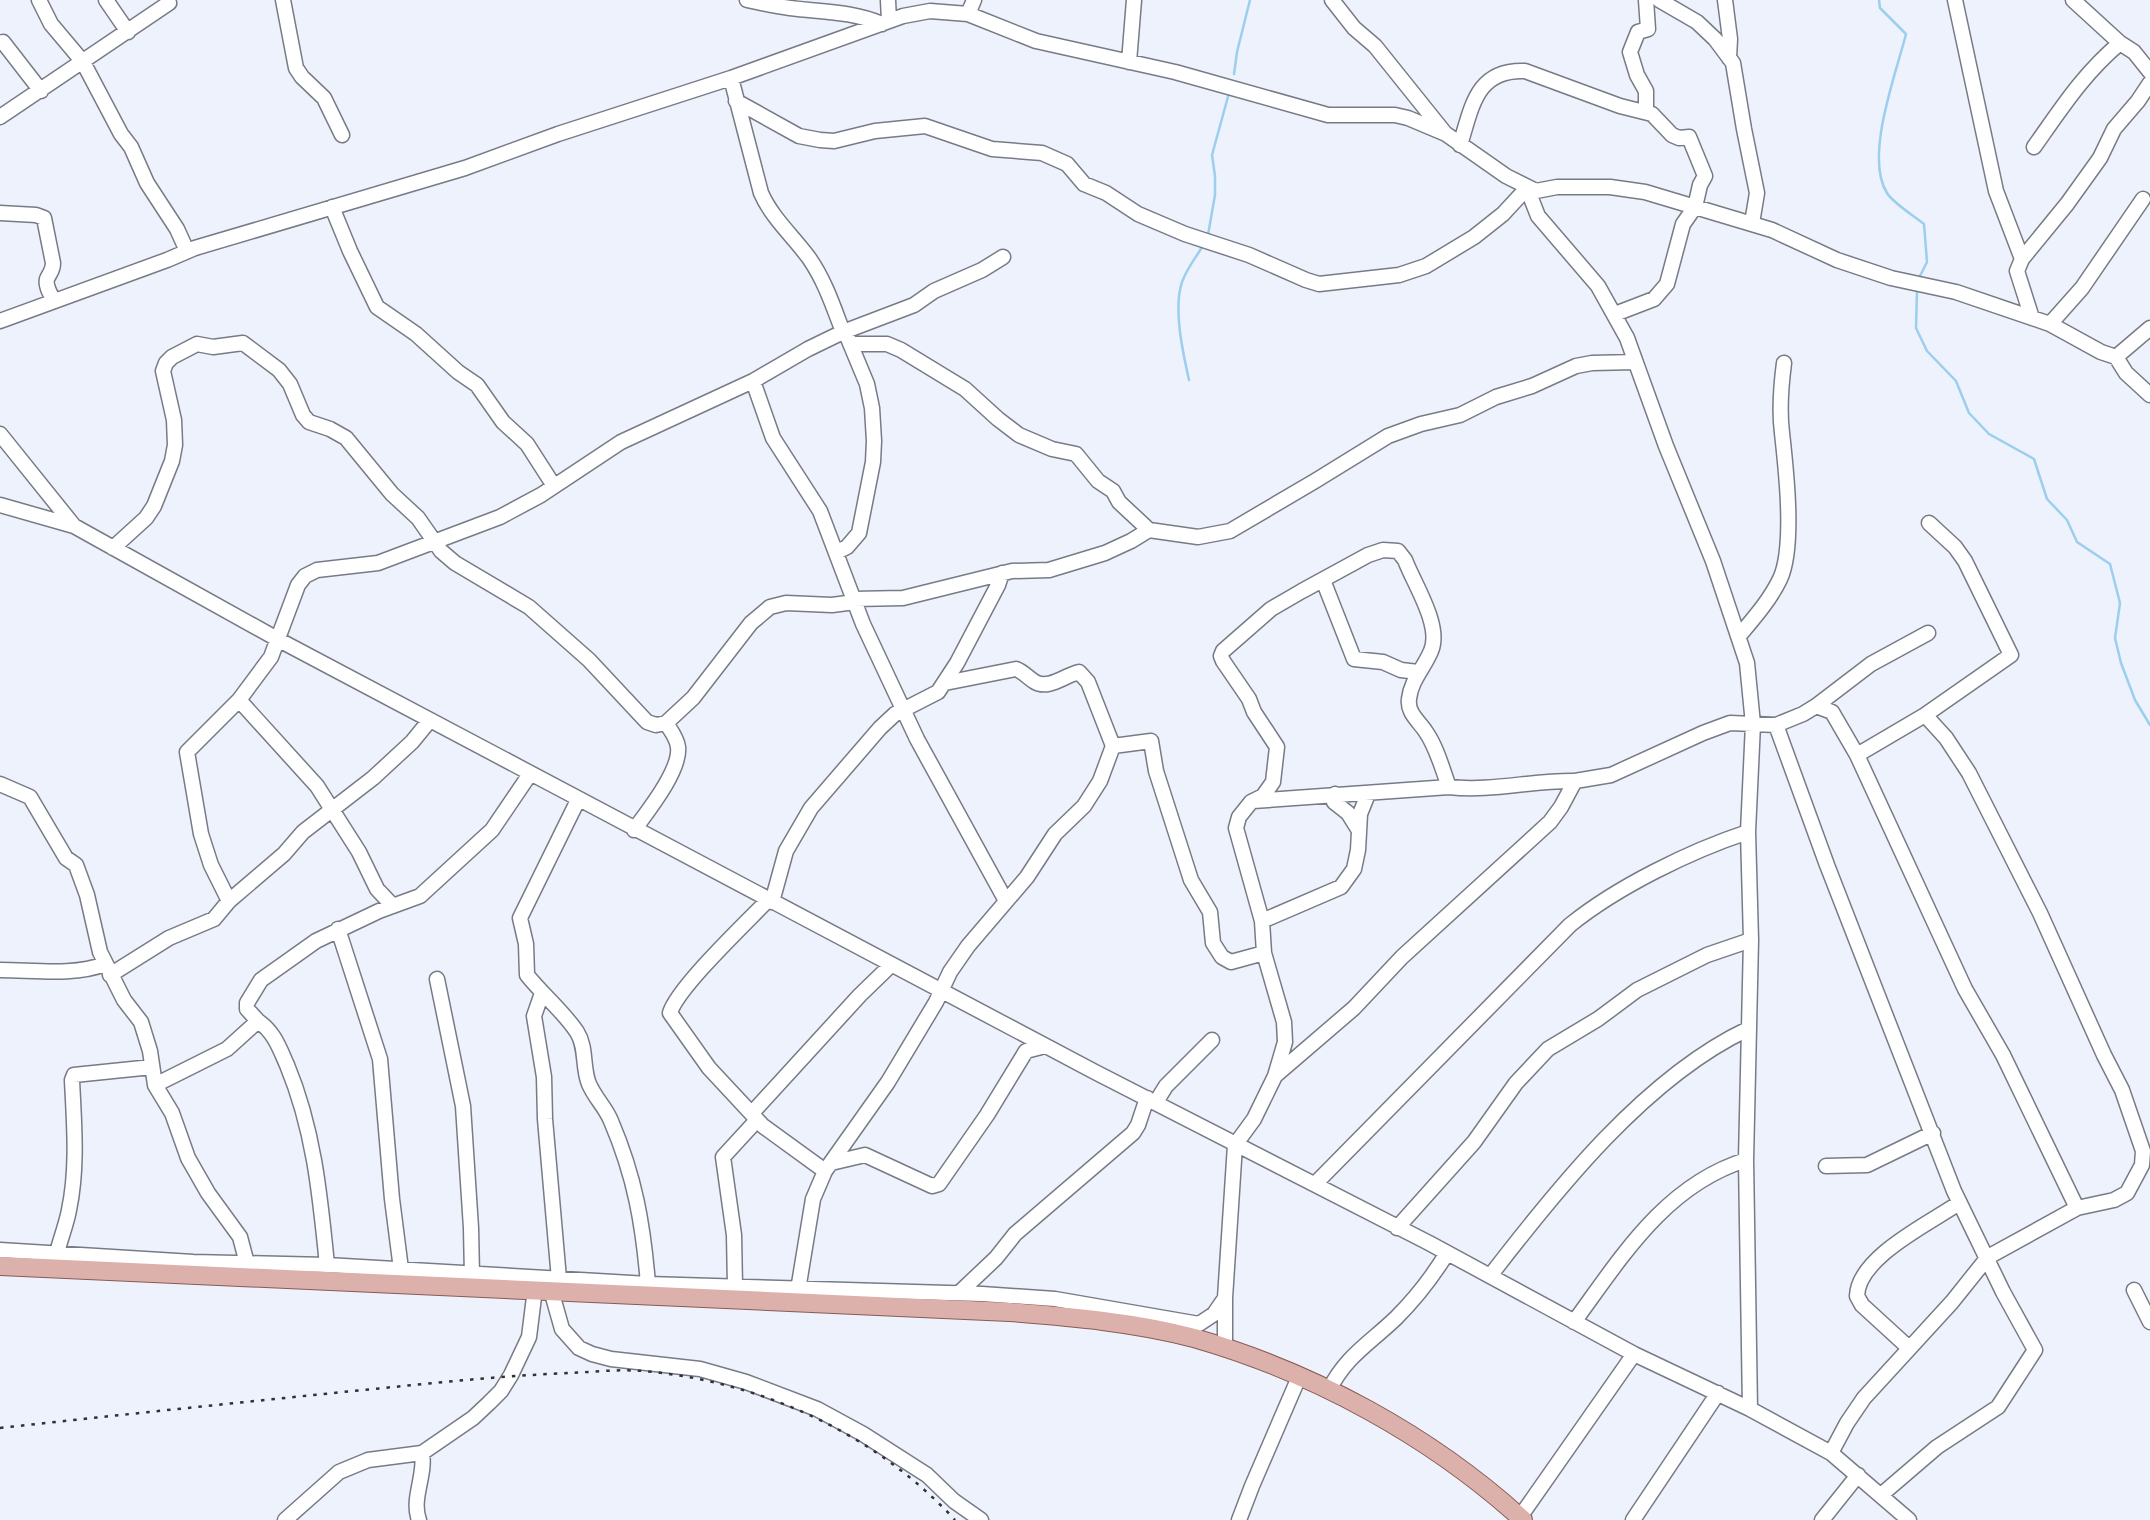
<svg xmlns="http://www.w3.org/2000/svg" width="2150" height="1520" viewBox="0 0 2150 1520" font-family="'DM Sans',sans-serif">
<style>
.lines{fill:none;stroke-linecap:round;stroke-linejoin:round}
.stream{stroke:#9cceee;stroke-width:2.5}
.minor-casing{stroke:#777b84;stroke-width:17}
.major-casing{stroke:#885a55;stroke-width:20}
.minor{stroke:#fff;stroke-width:14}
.major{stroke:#ddb1ab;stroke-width:18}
.rail{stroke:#2e3135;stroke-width:2.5;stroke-dasharray:3.5 7;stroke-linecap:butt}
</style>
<rect width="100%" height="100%" fill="#edf2fc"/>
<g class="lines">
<!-- stream -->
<path class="stream" d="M 1879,0 L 1880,8 L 1906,34 C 1896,74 1864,157 1887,193 C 1893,203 1914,216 1924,224 L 1927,262 L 1920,276
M 1234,74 L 1237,52 L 1250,0
M 1208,235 L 1215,195 L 1215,176 L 1212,155 L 1229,93
M 1917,290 L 1916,328 L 1927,351 L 1956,381 L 1969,413 L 1989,434 L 2034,459 L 2047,499 L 2067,520 L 2077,542 L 2110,564 L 2120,603 L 2115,638 L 2121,663 L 2135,700 L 2150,725
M 1189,380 C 1183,353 1173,309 1182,282 C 1187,268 1197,256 1204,244"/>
<!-- minor casing -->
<g class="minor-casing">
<path id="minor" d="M 39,0 L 51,24 L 83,62 L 121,134 L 131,147 L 147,183 L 177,229 L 187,251
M 106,0 L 128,32
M 283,0 L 296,68 L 302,77 L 324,98 L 342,135
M 747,0 C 761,3 776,6 790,8 C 822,12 852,11 882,24
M 888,0 L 889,21
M 1332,0 L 1354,28 L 1375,46 L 1444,132
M 1646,0 L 1648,29 L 1638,32 L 1630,52 L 1637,75 L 1646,91 L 1646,112
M 1659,0 L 1697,22 L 1715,39 L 1733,63 L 1744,129 L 1757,193 L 1752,223
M 1725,0 L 1730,39 L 1729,58
M 1955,0 L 1996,191 L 2022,259
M 2073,0 L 2120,43 L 2134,52 L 2150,72
M 968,14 L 974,0
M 0,43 L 3,42 L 41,91
M 1129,62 L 1134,0
M 731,78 L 761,193 C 772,218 793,236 809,258 C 825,281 833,306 843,332
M 736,101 L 799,136 L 820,140 L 834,141 L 875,131 L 925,126 L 992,149 L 1042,153 L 1067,164 L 1084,184 L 1106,193 L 1138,214 L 1185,234 L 1249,255 L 1306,280 L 1319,284 L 1399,275 L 1426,266 L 1474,237 L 1503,214 L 1527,188
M 0,117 L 169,3 L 168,0
M 1460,145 C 1472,107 1476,69 1525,71 L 1620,106 L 1652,114 L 1672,135 L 1679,138 L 1689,137 L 1705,176 L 1700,185 L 1695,207 L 1683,224 L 1667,284 L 1654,299 L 1615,314
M 2034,147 C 2061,109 2083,74 2120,43
M 1527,188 L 1538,216 L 1598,286 L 1627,338 L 1666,446 L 1713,561 L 1747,663 L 1753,724 L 1748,832 L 1751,940 L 1746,1160 L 1750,1409
M 332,207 L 350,251 L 377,307 L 416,334 L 458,372 L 477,385 L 503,422 L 527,444 L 554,486
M 0,213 L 36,215 L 44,218 L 53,263 C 53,271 50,272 47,279 C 45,286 51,295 54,301
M 2032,318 L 2017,271 L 2022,259 L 2067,204 L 2100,158 L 2114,129 L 2138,101 L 2150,83
M 0,321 L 167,260 L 195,248 L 465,168 L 558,134 L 731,78 L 903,16 L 930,11 L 968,14 L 1036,41 L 1175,72 L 1328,115 L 1395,115 L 1408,118 L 1446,134 L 1506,176 L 1536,191 L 1557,187 L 1610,187 L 1645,192 L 1772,230 L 1837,260 L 1891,278 L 1956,292 L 2050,324 L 2101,352 L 2116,357 L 2126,373 L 2150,395
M 2050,324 L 2082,288 L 2143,199
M 851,344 L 887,344 L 901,350 L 965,389 L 998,419 L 1019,435 L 1052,449 L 1076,454 L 1098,481 L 1113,491 L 1119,502 L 1149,530
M 2116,357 L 2150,328
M 753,381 L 773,438 L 820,511 L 863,624 L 917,739 L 1006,901
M 0,434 L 74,526
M 0,505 L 74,526 L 279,640 L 1095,1072 L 1429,1243 L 1634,1354 L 1750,1409 L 1831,1453 L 1909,1520
M 113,548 L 146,518 L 154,506 L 172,461 L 175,445 L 174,420 L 163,371 L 166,363 L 172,357 L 197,344 L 213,347 L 243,343 L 279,370 L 290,384 L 303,415 L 309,422 L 330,429 L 346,438 L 392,494 L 418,518 L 441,551 L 455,563 L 529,607 L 589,660 L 647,722 L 656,725 L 666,723
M 837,552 L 847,547 L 859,533 L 873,462 L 874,441 L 872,408 L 867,384 L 847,336
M 1323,580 L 1354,659 L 1383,662 L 1401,670 L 1418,672
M 854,599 L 903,598 L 1012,571 L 1049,570 L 1105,553 L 1131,541 L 1149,530 L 1198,537 L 1230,531 L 1315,481 L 1388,436 L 1421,424 L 1460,415 L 1496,397 L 1532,386 L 1576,366 L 1592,363 L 1635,362
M 1739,636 C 1754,618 1770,600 1780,579 C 1795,547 1786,469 1782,433 C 1779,410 1781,386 1784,363
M 239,700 L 317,786 L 359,852 L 377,889 L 393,906
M 1816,706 L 1871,664 L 1928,633
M 1776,725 L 1827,865 L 1954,1191 L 2003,1292 L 2035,1350 L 1998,1407 L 1937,1447 L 1881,1495
M 1113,746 L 1151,741 L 1156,771 L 1191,880 L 1210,912 L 1213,943 L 1222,957 L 1231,962 L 1264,953
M 1857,755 L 1965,989 L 2003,1055 L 2077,1208
M 0,784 L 30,797 L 66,858 L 76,865 L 87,895 L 100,952 L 124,1000 L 141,1022 L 150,1051 L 155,1085 L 172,1113 L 188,1158 L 208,1193 L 240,1237 L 249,1271
M 1335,794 L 1334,802 L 1348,813 L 1358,829
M 578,800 L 520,918 L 526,944 L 527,975 C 543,995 563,1011 577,1032 C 587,1048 582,1067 589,1084 C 595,1098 606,1108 611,1121 C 635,1177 643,1224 648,1284
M 1253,801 L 1449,787 C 1491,792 1533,780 1575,781
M 634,830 C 647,812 681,770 678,747 C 677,738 671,731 666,723 L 693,698 L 751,623 L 770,607 L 786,603 L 832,605 L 855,602
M 768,900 C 747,922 677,988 670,1013 L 709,1068 L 763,1126 L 825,1171
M 229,901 L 211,865 L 201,834 L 187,752 L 239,700 L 271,657 L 298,585 L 305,576 L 317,570 L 378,563 L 500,517 L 541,495 L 621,442 L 753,381 L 808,349 L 843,332 L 914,305 L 934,291 L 982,270 L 1003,257
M 772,902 L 786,851 L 811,808 L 880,728 L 895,714 L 938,692 L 957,663 L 998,585 L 1002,573
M 1262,921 L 1341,887 L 1354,869 L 1358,850 L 1360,814 L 1368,794
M 338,929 L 380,1059 L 392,1199 L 402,1277
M 0,970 C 34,970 74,976 105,964
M 110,975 L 169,938 L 214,919 L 229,901 L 284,854 L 303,832 L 373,778 L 412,742 L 430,720
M 437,979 L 463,1106 L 471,1228 L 472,1275
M 542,993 L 534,1016 L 544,1077 L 545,1119 L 559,1279
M 258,1021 L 247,1009 L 247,1003 L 261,980 L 316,941 L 379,911 L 420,896 L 492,830 L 530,774
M 1276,1075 L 1354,1008 L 1402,957 L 1550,822 L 1561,807 L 1575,781 L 1611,775 L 1703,733 L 1730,723 L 1776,725 L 1803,714 L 1816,706 L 1832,712 L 1857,755 L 1925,715 L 2011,655 L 1965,561 L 1955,547 L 1929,523
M 155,1085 L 227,1049 L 258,1021 C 274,1032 279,1047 287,1065 C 314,1130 320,1195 327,1265
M 1156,1102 L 1166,1086 L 1212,1040
M 752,1113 L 860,995 L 891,965
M 831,1163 L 865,1155 L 932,1186 L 939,1184 L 987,1115 L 1026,1051 L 1045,1046
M 1826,1166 L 1867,1165 L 1933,1133
M 1315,1184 L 1570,925 C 1617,887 1690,851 1748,832
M 1397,1228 L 1474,1142 L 1516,1083 L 1548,1049 L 1598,1019 L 1637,990 L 1707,955 L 1751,940
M 0,1250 L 193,1262 L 327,1265 L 648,1284 L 982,1294 L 1055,1299 L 1199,1324 L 1214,1314 L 1225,1298
M 55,1262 C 58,1244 66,1227 69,1210 C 78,1167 74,1123 72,1080 L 74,1075 L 152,1067
M 1490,1276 C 1557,1189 1646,1077 1748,1029
M 735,1286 L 734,1235 L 723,1157 L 757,1120
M 551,1290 L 562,1329 L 579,1348 L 592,1354 L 611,1359 L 700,1369 L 746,1382 L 817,1409 L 863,1434 L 927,1475 L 954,1501 L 981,1520
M 2134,1290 L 2150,1322
M 959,1293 L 996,1258 L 1015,1234 L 1133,1133 L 1138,1125 L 1147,1098
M 797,1296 L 813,1199 L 825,1171 L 888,1082 L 936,1002 L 950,972 L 968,946 L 1027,877 L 1055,834 L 1084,806 L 1100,781 L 1113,746 L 1088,682 L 1079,672 C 1065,675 1049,690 1035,682 C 1028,678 1024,672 1016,669 L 945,683
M 1574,1322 C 1621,1258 1665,1185 1746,1160
M 1909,1348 L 1862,1305 L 1857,1296 C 1858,1257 1930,1223 1959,1203
M 1225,1349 L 1225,1298 L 1235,1145 L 1254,1119 L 1275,1076 L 1285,1042 L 1284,1022 L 1264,953 L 1262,921 L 1236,828 L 1239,817 L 1251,802 L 1263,796 L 1273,782 L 1277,747 L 1254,712 L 1249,699 L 1223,661 L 1221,656 L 1223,651 L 1271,609 L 1302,591 L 1368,555 L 1383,550 L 1398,551 L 1405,560 C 1414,584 1442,626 1431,651 C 1424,668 1411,680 1409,699 C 1407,713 1419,721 1426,732 C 1437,748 1442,768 1449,787
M 1329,1390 C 1346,1356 1370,1343 1396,1318 C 1415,1299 1433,1276 1447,1253
M 1831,1453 L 1847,1423 L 1864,1398 L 1952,1302 L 1988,1257 L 2077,1208 L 2114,1200 L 2127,1193 L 2142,1165 L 2143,1151 L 2122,1090 L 2104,1055 L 2040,913 L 1969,773 L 1946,738 L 1925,715
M 1520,1517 L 1634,1354
M 285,1520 L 339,1472 L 368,1460 L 422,1453 L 473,1418 L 489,1403 L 501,1391 L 511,1375 L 529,1337 L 535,1289
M 419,1520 C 411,1499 426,1475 422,1453
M 1239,1520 L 1252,1486 L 1299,1377
M 1633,1520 L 1718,1393
M 1822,1520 L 1858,1475"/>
</g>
<!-- major casing -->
<g class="major-casing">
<path id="major" d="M 0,1266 L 1009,1312 C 1071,1317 1134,1322 1194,1338 C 1313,1372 1431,1436 1523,1520"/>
</g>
<!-- minor -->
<use href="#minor" class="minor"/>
<!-- major -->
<use href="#major" class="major"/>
<!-- rail -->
<path class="rail" d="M 0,1428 C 118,1415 235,1403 353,1391 C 425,1384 496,1376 569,1373 C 593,1372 619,1369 643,1371 C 760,1381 875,1433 955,1520"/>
</g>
</svg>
